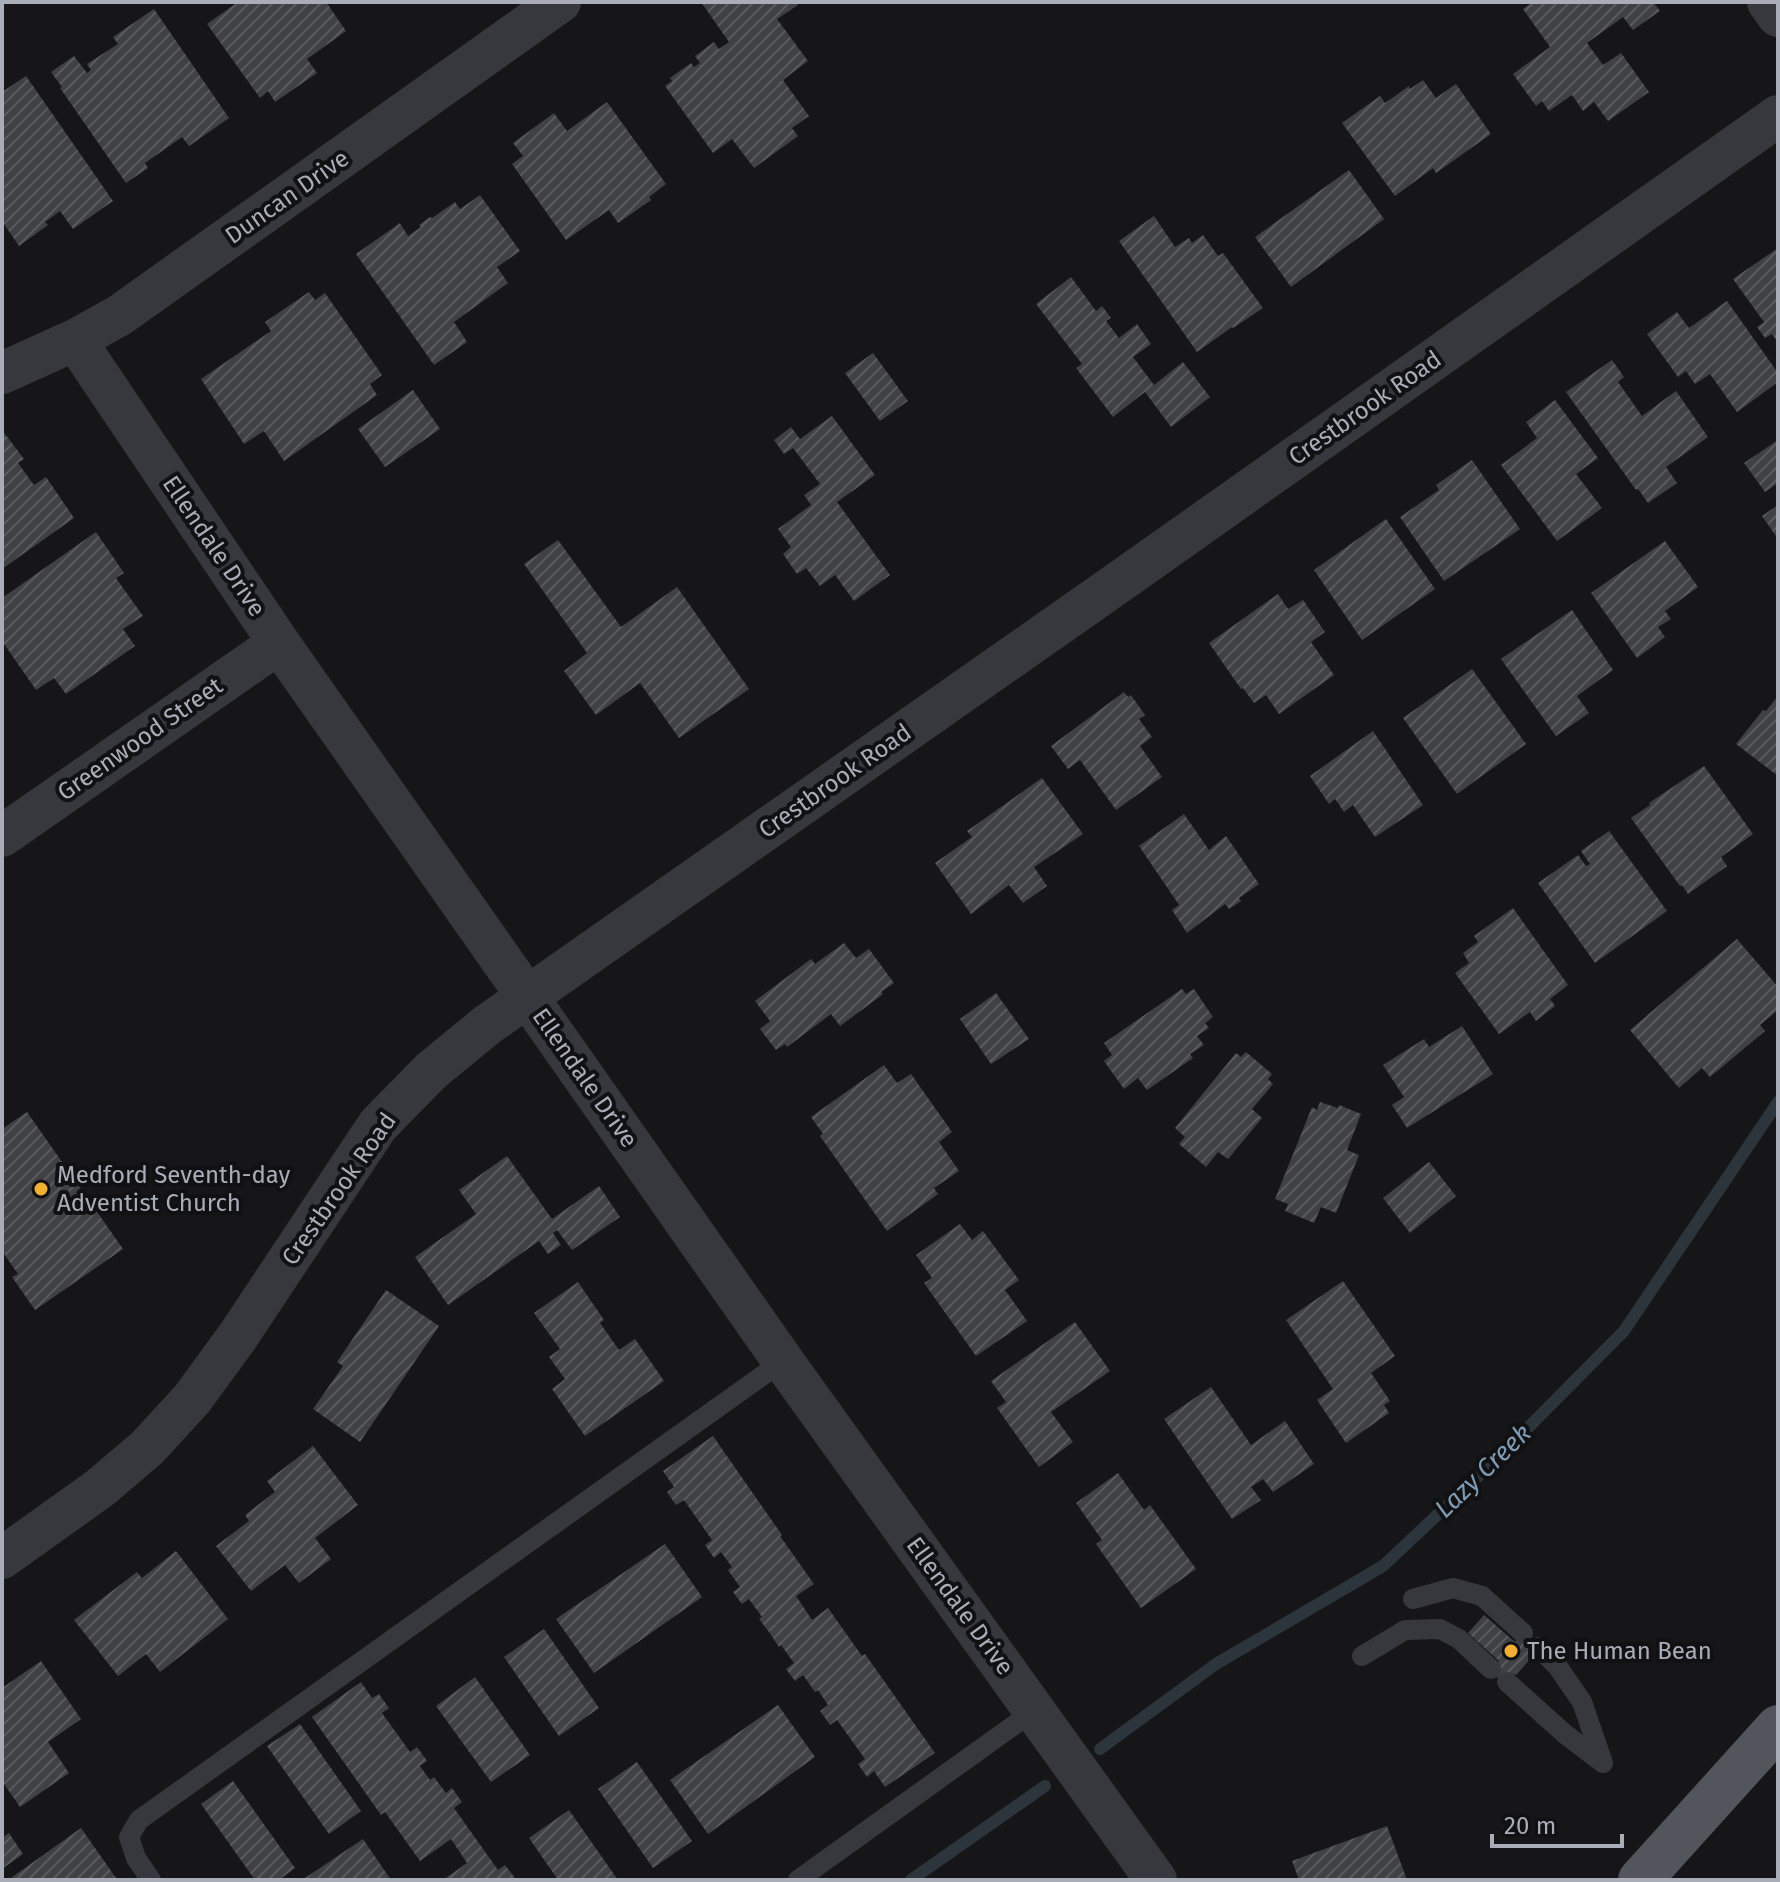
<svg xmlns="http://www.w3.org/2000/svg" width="1780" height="1882" viewBox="0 0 1780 1882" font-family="'Fira Sans',sans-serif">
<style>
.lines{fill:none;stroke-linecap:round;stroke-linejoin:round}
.stream{stroke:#2c353c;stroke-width:12}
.building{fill:url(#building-hatch)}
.lane{stroke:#37383d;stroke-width:20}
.street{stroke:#37383d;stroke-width:42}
.primary{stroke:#53555c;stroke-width:44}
.poi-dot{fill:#f2b134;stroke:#111113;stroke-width:3}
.labels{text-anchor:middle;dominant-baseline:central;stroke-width:8;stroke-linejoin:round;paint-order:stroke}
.street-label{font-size:24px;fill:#a8adb8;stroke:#111113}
.poi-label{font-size:24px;fill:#a8adb8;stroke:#111113;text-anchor:start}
.water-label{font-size:26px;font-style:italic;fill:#7f9bb3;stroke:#111113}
</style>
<defs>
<pattern id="building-hatch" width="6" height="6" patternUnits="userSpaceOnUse" patternTransform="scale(2)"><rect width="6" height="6" fill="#404145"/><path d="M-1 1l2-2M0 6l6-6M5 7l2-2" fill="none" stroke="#595a5e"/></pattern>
</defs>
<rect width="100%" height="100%" fill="#161618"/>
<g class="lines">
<!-- stream -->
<path class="stream" d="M 1100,1749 L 1216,1664 L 1383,1566 L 1503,1453 L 1624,1331 L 1778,1102
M 911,1880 L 1045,1786"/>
</g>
<!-- building -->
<path class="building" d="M 238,2 L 326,2 L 346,31 L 307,59 L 317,73 L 275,102 L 268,91 L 260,98 L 207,24 Z
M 701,2 L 797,2 L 798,5 L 777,19 L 808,61 L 783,80 L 809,116 L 792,128 L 798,136 L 754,168 L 732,139 L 713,153 L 665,86 L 672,81 L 670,78 L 691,63 L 694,67 L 700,63 L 695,56 L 714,42 L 719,49 L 729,42 Z
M 1533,2 L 1653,2 L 1660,11 L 1633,30 L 1623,17 L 1587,43 L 1603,65 L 1621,53 L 1649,92 L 1608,121 L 1594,102 L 1583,111 L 1572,95 L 1549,111 L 1542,101 L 1536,106 L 1513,74 L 1550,47 L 1523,9 Z
M 154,9 L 229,118 L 189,146 L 182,137 L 145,163 L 148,168 L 126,183 L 60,88 L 62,87 L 51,72 L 74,56 L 87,73 L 91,70 L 87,64 L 118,44 L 113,37 Z
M 26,76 L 113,201 L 73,229 L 60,211 L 45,222 L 48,225 L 19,246 L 2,221 L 2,92 Z
M 1423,80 L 1436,98 L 1456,84 L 1491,134 L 1436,173 L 1433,168 L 1395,196 L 1342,123 L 1380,96 L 1385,103 L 1409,86 L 1410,89 Z
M 607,102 L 666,184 L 649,197 L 651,200 L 618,223 L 609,210 L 566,240 L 512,164 L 523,156 L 513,143 L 554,113 L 567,131 Z
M 1349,170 L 1384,219 L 1291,287 L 1255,237 Z
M 480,195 L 520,251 L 497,267 L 508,283 L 454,322 L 467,342 L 434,365 L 356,254 L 400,223 L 408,236 L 421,227 L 419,225 L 430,217 L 432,218 L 455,202 L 460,209 Z
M 1154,216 L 1175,247 L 1189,238 L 1192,243 L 1203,235 L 1218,256 L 1223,253 L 1263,308 L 1233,328 L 1232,327 L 1197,352 L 1119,241 Z
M 1778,248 L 1778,343 L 1772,334 L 1765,338 L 1757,327 L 1764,322 L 1733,279 Z
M 1071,277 L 1096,311 L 1102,306 L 1111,318 L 1106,321 L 1119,338 L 1137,324 L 1151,344 L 1133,357 L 1154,385 L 1183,362 L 1210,397 L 1171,427 L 1145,392 L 1113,417 L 1076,368 L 1082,364 L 1036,304 Z
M 309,292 L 315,300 L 325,293 L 382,375 L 370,384 L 377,395 L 284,461 L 264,431 L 244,444 L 201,379 L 271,331 L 265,322 Z
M 1727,301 L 1778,373 L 1778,382 L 1737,412 L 1710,374 L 1695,384 L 1686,371 L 1678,377 L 1647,334 L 1677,312 L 1689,328 Z
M 873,353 L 908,401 L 880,421 L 845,373 Z
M 1612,360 L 1624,377 L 1618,382 L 1642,416 L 1676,391 L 1708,437 L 1666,467 L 1677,483 L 1648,503 L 1638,489 L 1636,490 L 1566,392 Z
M 413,390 L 440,429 L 385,467 L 358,429 Z
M 1555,400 L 1598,458 L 1576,474 L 1602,508 L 1557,541 L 1501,465 L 1537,438 L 1526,422 Z
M 832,416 L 875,475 L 837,502 L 890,575 L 854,601 L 835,575 L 820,586 L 806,568 L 797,574 L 783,554 L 791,547 L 778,529 L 811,505 L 804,495 L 820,484 L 793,448 L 784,454 L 774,440 L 791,427 L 800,439 Z
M 2,430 L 24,459 L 18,463 L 34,485 L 46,477 L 74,518 L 2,569 Z
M 1778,440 L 1778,483 L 1765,492 L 1744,463 Z
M 1472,460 L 1520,529 L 1444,581 L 1400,517 L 1439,490 L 1436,485 Z
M 1778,505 L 1778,539 L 1762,516 Z
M 1386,519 L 1435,589 L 1362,640 L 1314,570 Z
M 96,532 L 124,573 L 116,578 L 143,616 L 123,629 L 135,646 L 66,694 L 54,678 L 36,690 L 2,641 L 2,598 Z
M 558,540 L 621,627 L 677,587 L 749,689 L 679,738 L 640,683 L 596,715 L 564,671 L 587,653 L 524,564 Z
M 1665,541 L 1698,587 L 1665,611 L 1671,619 L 1658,627 L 1665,637 L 1637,658 L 1591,593 Z
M 1278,594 L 1288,609 L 1303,600 L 1325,632 L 1311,642 L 1334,675 L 1279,714 L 1266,695 L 1254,703 L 1243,688 L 1241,689 L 1209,643 Z
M 1572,610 L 1613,670 L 1577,696 L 1589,713 L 1556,736 L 1501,659 Z
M 1472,669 L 1526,744 L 1457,794 L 1403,718 Z
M 1124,692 L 1128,697 L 1131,695 L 1145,715 L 1139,719 L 1152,737 L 1140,746 L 1162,777 L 1116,810 L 1080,760 L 1068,769 L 1051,746 Z
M 1778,696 L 1778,776 L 1736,744 L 1763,710 L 1766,711 Z
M 1373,731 L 1423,805 L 1375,837 L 1353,805 L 1344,812 L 1335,799 L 1329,804 L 1310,776 Z
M 1704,766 L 1753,834 L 1721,857 L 1727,866 L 1688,894 L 1682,885 L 1680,886 L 1631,818 L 1650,805 L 1649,803 Z
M 1042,778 L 1083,834 L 1034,867 L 1047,886 L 1023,903 L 1009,885 L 971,914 L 935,863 L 972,837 L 967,831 Z
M 1184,814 L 1209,850 L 1226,836 L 1259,884 L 1239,898 L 1241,901 L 1229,909 L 1225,904 L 1187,933 L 1172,910 L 1179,905 L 1139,846 Z
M 1609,831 L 1667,911 L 1595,963 L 1538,883 L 1578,855 L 1586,866 L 1590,864 L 1581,851 Z
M 1513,908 L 1568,985 L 1550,999 L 1555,1006 L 1536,1021 L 1530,1012 L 1499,1034 L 1455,973 L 1469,963 L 1463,953 L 1478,942 L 1474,936 Z
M 1737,939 L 1778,987 L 1778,1010 L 1760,1025 L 1765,1031 L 1710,1077 L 1702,1068 L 1679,1088 L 1630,1030 Z
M 844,943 L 856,958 L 869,949 L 894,983 L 881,992 L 883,994 L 878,998 L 840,1026 L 831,1014 L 787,1047 L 785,1044 L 776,1050 L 760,1029 L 770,1021 L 755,1001 L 811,959 L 815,964 Z
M 1182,989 L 1186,994 L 1194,989 L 1213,1017 L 1205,1023 L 1209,1028 L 1197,1036 L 1204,1045 L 1190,1054 L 1193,1058 L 1147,1090 L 1138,1078 L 1124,1089 L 1104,1061 L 1112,1055 L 1104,1043 Z
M 996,993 L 1029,1039 L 991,1064 L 960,1019 Z
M 1462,1026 L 1493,1074 L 1407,1128 L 1392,1105 L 1404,1097 L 1383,1065 L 1424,1039 L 1429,1047 Z
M 1246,1052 L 1272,1074 L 1268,1079 L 1273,1084 L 1252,1109 L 1262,1118 L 1228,1159 L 1218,1152 L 1206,1167 L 1179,1144 L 1185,1137 L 1175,1128 L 1236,1053 L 1241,1057 Z
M 884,1065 L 897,1083 L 911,1074 L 952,1132 L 939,1142 L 959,1171 L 934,1188 L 938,1194 L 887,1231 L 820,1136 L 823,1134 L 811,1117 Z
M 1320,1102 L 1338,1108 L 1339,1105 L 1361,1114 L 1347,1150 L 1359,1155 L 1336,1213 L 1321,1207 L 1314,1223 L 1285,1211 L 1288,1204 L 1275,1199 L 1312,1107 L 1317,1110 Z
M 27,1112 L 123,1249 L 35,1310 L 12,1277 L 18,1274 L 2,1251 L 2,1129 Z
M 507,1156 L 552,1219 L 599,1186 L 620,1217 L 572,1250 L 557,1230 L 553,1233 L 561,1245 L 548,1254 L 539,1241 L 448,1305 L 415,1257 L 476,1214 L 459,1190 Z
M 1429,1162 L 1456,1196 L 1410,1233 L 1383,1198 Z
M 960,1224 L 972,1240 L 983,1231 L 1019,1280 L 1005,1290 L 1027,1321 L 976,1356 L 924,1283 L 932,1278 L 916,1255 Z
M 1343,1281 L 1395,1356 L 1371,1373 L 1390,1401 L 1384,1405 L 1389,1413 L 1346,1443 L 1317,1400 L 1333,1389 L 1286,1320 Z
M 578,1282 L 604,1320 L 600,1323 L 619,1350 L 635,1339 L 664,1381 L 585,1436 L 552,1389 L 565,1379 L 549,1357 L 560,1349 L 534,1313 Z
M 386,1290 L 439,1326 L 360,1442 L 313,1409 L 343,1366 L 337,1362 Z
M 1075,1322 L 1110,1371 L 1051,1412 L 1073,1442 L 1039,1467 L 997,1408 L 1006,1402 L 991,1381 Z
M 1211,1387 L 1251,1445 L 1285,1421 L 1314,1464 L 1273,1492 L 1263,1479 L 1251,1487 L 1261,1500 L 1232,1519 L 1164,1419 Z
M 713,1436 L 782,1535 L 780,1536 L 814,1584 L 796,1596 L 812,1620 L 828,1608 L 862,1656 L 865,1654 L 935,1753 L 885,1787 L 874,1771 L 867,1777 L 858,1764 L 865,1759 L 837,1720 L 830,1725 L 820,1711 L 828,1705 L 818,1690 L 815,1692 L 803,1675 L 795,1681 L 786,1669 L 794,1663 L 781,1645 L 779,1647 L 769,1632 L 759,1619 L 762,1617 L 749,1599 L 742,1604 L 733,1592 L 740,1587 L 728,1570 L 732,1567 L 721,1552 L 714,1558 L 705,1545 L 712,1540 L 684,1500 L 676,1505 L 667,1492 L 674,1487 L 663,1471 Z
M 313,1446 L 358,1505 L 315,1538 L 331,1559 L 299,1583 L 285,1565 L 251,1591 L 216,1546 L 249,1521 L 245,1515 L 275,1492 L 267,1481 Z
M 1118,1473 L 1144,1510 L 1150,1505 L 1196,1569 L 1141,1608 L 1096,1544 L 1102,1540 L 1076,1503 Z
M 665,1544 L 702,1597 L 594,1673 L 556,1619 Z
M 176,1551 L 228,1619 L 160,1672 L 146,1654 L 118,1676 L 74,1620 L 137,1572 L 142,1578 Z
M 1484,1615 L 1515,1642 L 1524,1631 L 1540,1645 L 1530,1655 L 1532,1657 L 1516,1675 L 1514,1674 L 1505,1684 L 1490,1671 L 1499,1661 L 1468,1633 Z
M 544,1629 L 599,1708 L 559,1736 L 504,1657 Z
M 41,1661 L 81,1719 L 48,1742 L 69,1773 L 20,1807 L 2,1781 L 2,1688 Z
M 475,1677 L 530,1755 L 491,1782 L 436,1706 Z
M 361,1682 L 372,1698 L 379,1694 L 389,1708 L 382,1713 L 410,1752 L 417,1747 L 427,1761 L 420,1766 L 430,1780 L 434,1777 L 446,1793 L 452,1788 L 462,1802 L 454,1808 L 498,1870 L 505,1865 L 515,1878 L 512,1880 L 443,1880 L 467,1863 L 451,1839 L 420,1861 L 385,1812 L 381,1815 L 312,1717 Z
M 778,1705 L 815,1757 L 708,1834 L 670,1780 Z
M 300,1724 L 361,1811 L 329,1834 L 267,1746 Z
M 637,1762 L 692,1841 L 653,1868 L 598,1789 Z
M 233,1781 L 295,1868 L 279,1880 L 255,1880 L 201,1804 Z
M 569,1810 L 618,1880 L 558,1880 L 529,1838 Z
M 1387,1826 L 1407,1880 L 1299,1880 L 1292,1861 Z
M 81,1828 L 116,1878 L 113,1880 L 8,1880 Z
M 9,1833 L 23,1854 L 2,1869 L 2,1838 Z
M 363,1839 L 391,1880 L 302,1880 Z"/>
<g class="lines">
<!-- lane -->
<path class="lane" d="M 1413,1599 L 1453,1588 L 1482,1596 L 1523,1633
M 1538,1647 L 1558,1667 L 1582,1702 L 1603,1763
M 1362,1656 L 1405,1630 L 1440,1629 L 1459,1639 L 1491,1669
M 1507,1682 L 1565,1734 L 1603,1763
M 151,1880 L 136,1858 L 129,1837 L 139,1820 L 783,1361
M 798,1880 L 1035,1710"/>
<!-- street -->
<path class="street" d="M 1768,2 L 1778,16
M 75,340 L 279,643 L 783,1361 L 1156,1880
M 2,373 L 75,340 L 120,315 L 560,2
M 2,836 L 279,643
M 2,1558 L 100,1488 L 147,1448 L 192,1399 L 238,1336 L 378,1125 L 431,1071 L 487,1025 L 1122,580 L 1778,116"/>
<!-- primary -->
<path class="primary" d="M 1640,1880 L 1778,1727"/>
</g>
<!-- markers -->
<g class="poi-dot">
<circle cx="41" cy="1189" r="8"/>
<circle cx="1511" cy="1651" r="8"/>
</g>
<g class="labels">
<!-- street labels -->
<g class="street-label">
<text transform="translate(287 197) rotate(-35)">Duncan Drive</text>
<text transform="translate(1365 408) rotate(-35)">Crestbrook Road</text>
<text transform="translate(214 546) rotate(56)">Ellendale Drive</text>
<text transform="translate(140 739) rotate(-35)">Greenwood Street</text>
<text transform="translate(835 781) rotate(-35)">Crestbrook Road</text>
<text transform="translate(585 1078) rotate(55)">Ellendale Drive</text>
<text transform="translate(339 1189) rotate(-55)">Crestbrook Road</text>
<text transform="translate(960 1606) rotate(54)">Ellendale Drive</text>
</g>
<!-- poi labels -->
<g class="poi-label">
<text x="57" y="1175">Medford Seventh-day<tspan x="57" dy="28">Adventist Church</tspan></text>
<text x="1527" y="1651">The Human Bean</text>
</g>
<!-- water labels -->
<g class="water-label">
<text transform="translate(1483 1471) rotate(-44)">Lazy Creek</text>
</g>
</g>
<!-- border -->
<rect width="1780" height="1882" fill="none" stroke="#a8adb8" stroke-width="8"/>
<!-- scale -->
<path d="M1492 1834v12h130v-12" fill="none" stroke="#a8adb8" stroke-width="4"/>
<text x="1504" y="1834" font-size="24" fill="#a8adb8" stroke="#111113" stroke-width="6" paint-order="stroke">20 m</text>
</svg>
